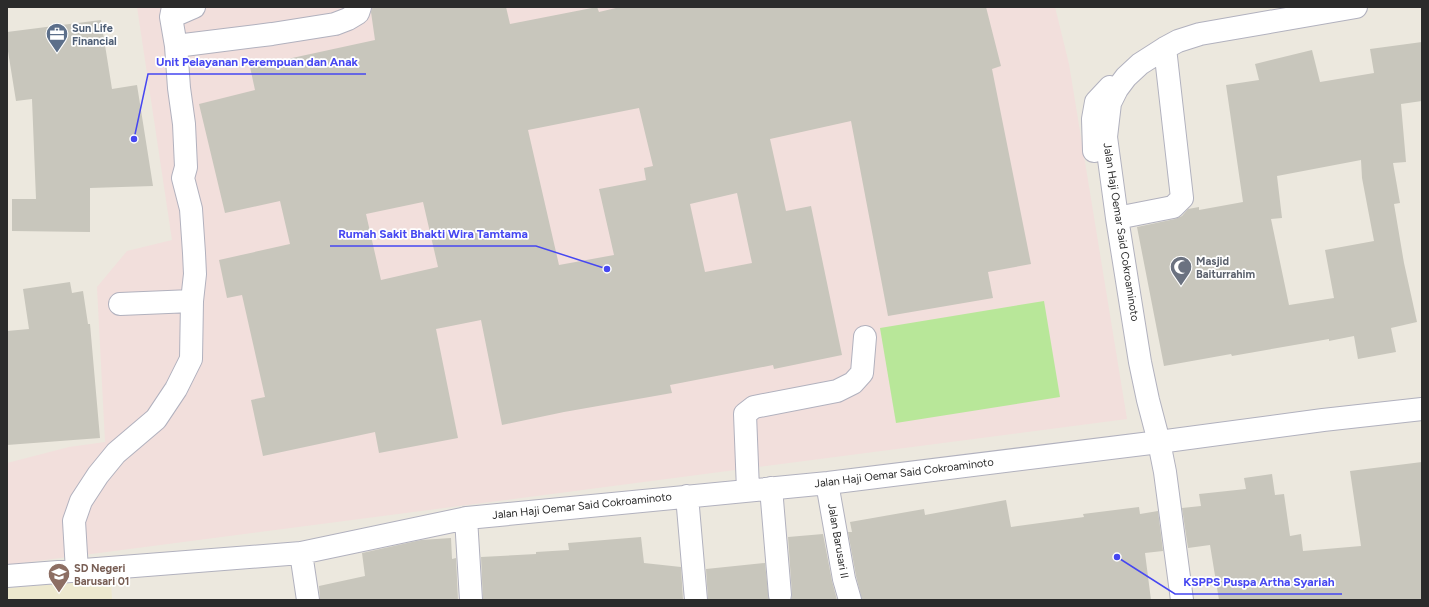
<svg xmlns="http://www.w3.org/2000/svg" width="1429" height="607" viewBox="0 0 1429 607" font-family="Figtree,sans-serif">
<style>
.education{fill:#ede8ce}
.medical{fill:#f2dfdc}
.pitch{fill:#b8e799}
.building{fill:#c8c6bc;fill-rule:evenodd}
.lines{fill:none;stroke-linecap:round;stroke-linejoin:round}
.minor-casing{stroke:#b1b1be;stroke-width:24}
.minor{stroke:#fff;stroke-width:22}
.labels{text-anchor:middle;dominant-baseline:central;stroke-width:3.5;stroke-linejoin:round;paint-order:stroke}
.service-label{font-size:11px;font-weight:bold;fill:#4e5e75;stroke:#fff;text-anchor:start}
.street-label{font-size:11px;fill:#2b2b2b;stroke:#fff}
.worship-label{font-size:11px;font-weight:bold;fill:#5b616d;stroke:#fff;text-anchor:start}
.education-label{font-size:11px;font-weight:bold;fill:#785e54;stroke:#fff;text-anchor:start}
.leader{fill:none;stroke:#4647f1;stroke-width:1.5}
.callout-dot{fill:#4647f1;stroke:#fff;stroke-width:1.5}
.callout-label{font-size:12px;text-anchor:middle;font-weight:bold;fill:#4647f1;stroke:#fff;stroke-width:3.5;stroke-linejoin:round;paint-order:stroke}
</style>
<rect width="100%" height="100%" fill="#ece8de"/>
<!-- education -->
<path class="education" d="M 111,580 L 112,600 L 7,600 L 7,588 Z"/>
<!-- medical -->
<path class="medical" d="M 137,7 L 1055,7 L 1069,64 L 1127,419 L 7,565 L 7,463 L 69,447 L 105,442 L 97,287 L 127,251 L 172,240 Z"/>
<!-- pitch -->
<path class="pitch" d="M 1044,301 L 1060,397 L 896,423 L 880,328 Z"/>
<!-- building -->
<path class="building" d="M 372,7 L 506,7 L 510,24 L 597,7 L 599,12 L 620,7 L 986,7 L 1001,66 L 992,69 L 1031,264 L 988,272 L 993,298 L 888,316 L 851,121 L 770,139 L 786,211 L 811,206 L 842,355 L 774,369 L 773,365 L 670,385 L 672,393 L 564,412 L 502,425 L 481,320 L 436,329 L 458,438 L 379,453 L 375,432 L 263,456 L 251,400 L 265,397 L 242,295 L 227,298 L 219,260 L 290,244 L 280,201 L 225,213 L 199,104 L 255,90 L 250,67 L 375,40 L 371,12 ZM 639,108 L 653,166 L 644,168 L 646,180 L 599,189 L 614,255 L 559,265 L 528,130 ZM 737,193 L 752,263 L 705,272 L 690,204 ZM 423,202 L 438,267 L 381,280 L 366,214 Z
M 101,20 L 112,89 L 137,85 L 153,186 L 90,188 L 90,232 L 12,231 L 12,199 L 36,199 L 32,99 L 16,101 L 7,45 L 7,32 Z
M 1422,42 L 1422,101 L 1401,104 L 1406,162 L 1393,163 L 1400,203 L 1394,204 L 1404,263 L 1417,322 L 1391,328 L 1396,352 L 1358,359 L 1354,336 L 1329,341 L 1329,339 L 1232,356 L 1231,354 L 1164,366 L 1137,227 L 1175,219 L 1182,216 L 1188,209 L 1199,207 L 1199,210 L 1243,202 L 1226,85 L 1259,80 L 1255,64 L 1312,50 L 1320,82 L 1374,73 L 1370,49 ZM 1361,160 L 1362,178 L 1374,241 L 1325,250 L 1334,298 L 1289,305 L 1271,219 L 1282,218 L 1277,176 Z
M 70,282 L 72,293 L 83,291 L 88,324 L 90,324 L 100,438 L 7,445 L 7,331 L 29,329 L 23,289 Z
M 1422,462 L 1422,600 L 1219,600 L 1210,545 L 1188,548 L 1182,508 L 1201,506 L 1199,494 L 1246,489 L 1244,478 L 1272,474 L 1275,495 L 1284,494 L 1290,536 L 1301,534 L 1303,551 L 1361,546 L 1350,471 Z
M 1006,500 L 1011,527 L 1084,517 L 1083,514 L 1139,507 L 1140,514 L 1158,511 L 1163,551 L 1145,553 L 1151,600 L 862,600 L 856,576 L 848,532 L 852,532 L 850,522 L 924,509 L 925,515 Z
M 823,534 L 832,581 L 837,600 L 791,600 L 792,594 L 788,537 Z
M 641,537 L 644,563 L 681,567 L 683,600 L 483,600 L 481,557 L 536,554 L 536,552 L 569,550 L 568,543 Z
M 451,538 L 452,559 L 456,558 L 458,600 L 320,600 L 319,586 L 365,576 L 362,553 L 421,540 Z
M 765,563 L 769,600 L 708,600 L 706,569 Z"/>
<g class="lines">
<!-- minor casing -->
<g class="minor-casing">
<path id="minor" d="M 173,7 L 171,17 L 176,46 L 179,88 L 184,124 L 186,167 L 183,178 L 191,209 L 194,253 L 195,274 L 192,301
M 171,17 L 194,7
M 176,46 L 272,34 L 335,24 L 348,19 L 358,13 L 360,7
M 1094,151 L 1093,119 L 1096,102 L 1110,87
M 1117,218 L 1173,207 L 1182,198 L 1165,48
M 827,483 L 844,579 L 850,600
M 771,488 L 780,595
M 748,490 L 745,414 L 754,407 L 837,391 L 853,383 L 862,373 L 865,337
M 687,496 L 696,600
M 466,518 L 471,600
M 301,553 L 308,600
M 77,571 L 74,521 L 81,501 L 98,475 L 116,453 L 156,419 L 176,389 L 191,359 L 192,301 L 120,304
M 7,576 L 301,553 L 467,518 L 828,483 L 1159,442 L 1148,400 L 1140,362 L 1117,218 L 1106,137 L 1110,103 L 1117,89 L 1126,77 L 1140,64 L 1165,48 L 1178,41 L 1200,34 L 1356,7
M 1182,600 L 1165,472 L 1159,442 L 1323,420 L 1422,409"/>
</g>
<!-- minor -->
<use href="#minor" class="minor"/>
</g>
<!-- icons -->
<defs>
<g id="office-pin" transform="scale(1.15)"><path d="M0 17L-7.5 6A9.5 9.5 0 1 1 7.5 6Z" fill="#5c6f8a" stroke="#fff"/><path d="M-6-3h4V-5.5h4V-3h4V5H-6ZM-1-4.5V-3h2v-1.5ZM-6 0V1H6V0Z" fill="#fff"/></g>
<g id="mosque-pin" transform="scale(1.15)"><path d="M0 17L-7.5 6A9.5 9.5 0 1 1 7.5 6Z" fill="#6b7280" stroke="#fff"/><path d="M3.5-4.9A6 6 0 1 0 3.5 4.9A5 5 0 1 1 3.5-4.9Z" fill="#fff"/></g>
<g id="school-pin" transform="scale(1.15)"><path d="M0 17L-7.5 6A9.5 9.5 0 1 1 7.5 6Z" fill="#8d6e63" stroke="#fff"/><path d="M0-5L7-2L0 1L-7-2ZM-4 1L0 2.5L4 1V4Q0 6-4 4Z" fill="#fff"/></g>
</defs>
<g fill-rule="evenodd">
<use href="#office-pin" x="57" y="34"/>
<use href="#mosque-pin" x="1181" y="267"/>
<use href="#school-pin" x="59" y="574"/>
</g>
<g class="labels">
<!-- service labels -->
<g class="service-label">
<text x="72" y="28">Sun Life<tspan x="72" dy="13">Financial</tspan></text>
</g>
<!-- street labels -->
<g class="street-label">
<text transform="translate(1121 232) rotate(81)">Jalan Haji Oemar Said Cokroaminoto</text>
<text transform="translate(904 473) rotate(-7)">Jalan Haji Oemar Said Cokroaminoto</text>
<text transform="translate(582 506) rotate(-6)">Jalan Haji Oemar Said Cokroaminoto</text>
<text transform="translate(838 541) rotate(80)">Jalan Barusari II</text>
</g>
<!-- worship labels -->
<g class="worship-label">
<text x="1196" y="261">Masjid<tspan x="1196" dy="13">Baiturrahim</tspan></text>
</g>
<!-- education labels -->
<g class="education-label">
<text x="74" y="568">SD Negeri<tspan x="74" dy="13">Barusari 01</tspan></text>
</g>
</g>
<!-- callouts -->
<path class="leader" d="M134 139L148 74H366M607 269L536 246H330M1117 557L1175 594H1342"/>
<g class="callout-dot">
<circle cx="134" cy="139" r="4"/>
<circle cx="607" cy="269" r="4"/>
<circle cx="1117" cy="557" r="4"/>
</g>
<g class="callout-label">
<text x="257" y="66">Unit Pelayanan Perempuan dan Anak</text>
<text x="433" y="238">Rumah Sakit Bhakti Wira Tamtama</text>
<text x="1259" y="586">KSPPS Puspa Artha Syariah</text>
</g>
<!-- border -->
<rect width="1429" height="607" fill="none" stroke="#2b2b2b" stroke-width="16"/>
</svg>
